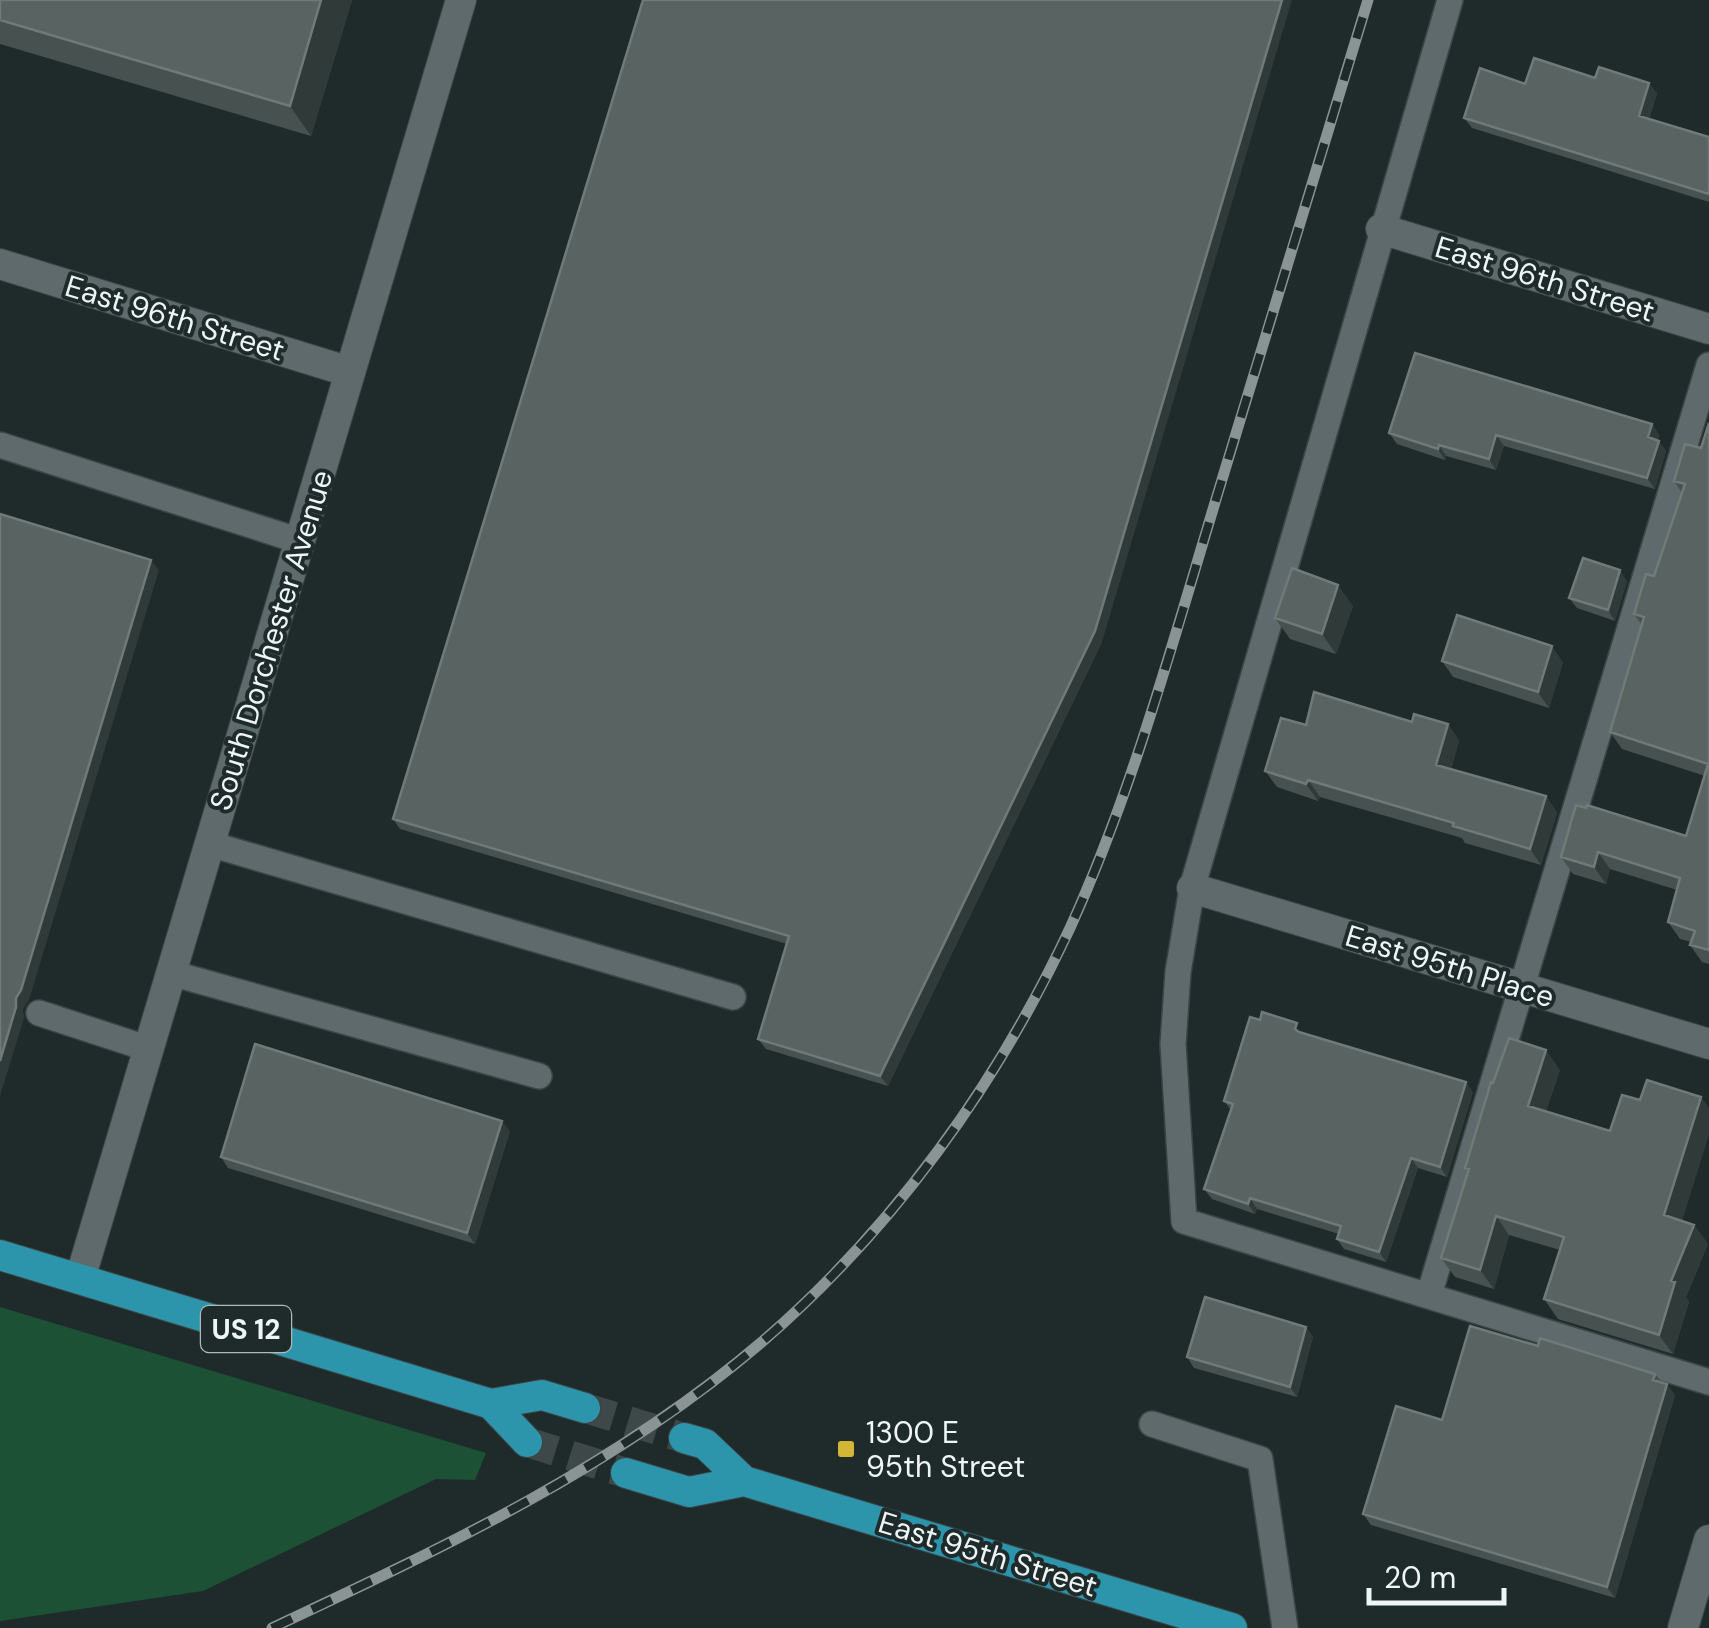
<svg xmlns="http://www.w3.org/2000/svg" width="1709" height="1628" viewBox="0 0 1709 1628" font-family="'DM Sans',sans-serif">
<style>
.green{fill:#1c5136}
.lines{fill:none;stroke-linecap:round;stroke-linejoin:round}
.primary-tunnel{stroke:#3e4849;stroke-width:30;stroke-dasharray:30 15;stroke-linecap:butt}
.service-casing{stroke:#3b4545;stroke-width:28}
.minor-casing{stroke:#3b4545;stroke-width:32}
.tertiary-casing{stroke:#3b4545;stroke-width:32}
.primary-casing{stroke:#3b4545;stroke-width:32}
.service{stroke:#5e6a6b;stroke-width:25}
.minor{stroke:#5e6a6b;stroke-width:30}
.tertiary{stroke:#5e6a6b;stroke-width:30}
.primary{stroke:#2c95ab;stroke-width:30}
.rail-casing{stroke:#8b9494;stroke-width:11}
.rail{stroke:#1f2a2b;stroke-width:8;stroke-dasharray:22;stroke-linecap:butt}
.wall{fill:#47514f}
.shaded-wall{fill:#2f3a39}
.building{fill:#596361;stroke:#707a78;stroke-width:2.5}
.poi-dot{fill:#d3b635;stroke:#1f2a2b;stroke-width:4}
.labels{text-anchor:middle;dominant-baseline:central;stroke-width:8;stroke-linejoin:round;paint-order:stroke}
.shield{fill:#1f2a2b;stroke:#b0b8b8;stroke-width:2.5}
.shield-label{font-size:28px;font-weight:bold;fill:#eef5f5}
.street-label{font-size:30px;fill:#eef5f5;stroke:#1f2a2b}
.poi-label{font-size:30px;fill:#eef5f5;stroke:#1f2a2b;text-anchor:start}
</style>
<rect width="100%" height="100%" fill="#1f2a2b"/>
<!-- green -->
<path class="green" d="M 0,1307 L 486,1453 L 475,1480 L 436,1479 L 203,1591 L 0,1621 Z"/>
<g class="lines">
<!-- primary-tunnel -->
<path class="primary-tunnel" d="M 585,1408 L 684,1438
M 527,1442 L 626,1473"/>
<!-- service casing -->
<g class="service-casing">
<path id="service" d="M 1450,0 L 1192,888 L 1178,972 L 1173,1044 L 1184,1221 L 1709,1382
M 0,445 L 300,541
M 210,844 L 733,997
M 171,973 L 539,1076
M 39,1013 L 149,1049
M 1429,1295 L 1709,365
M 1152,1424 L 1260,1459 L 1285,1628"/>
</g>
<!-- minor casing -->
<g class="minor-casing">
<path id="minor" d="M 1381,229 L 1709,329
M 0,264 L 350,372
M 1192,888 L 1709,1044
M 1683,1628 L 1709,1540"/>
</g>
<!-- tertiary casing -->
<g class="tertiary-casing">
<path id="tertiary" d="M 80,1279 L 461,0"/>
</g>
<!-- primary casing -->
<g class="primary-casing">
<path id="primary" d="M 0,1255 L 491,1404 L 542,1395 L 585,1408
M 491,1404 L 527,1442
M 684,1438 L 705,1444 L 744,1481 L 1232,1628
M 626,1473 L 689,1492 L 744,1481"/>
</g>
<!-- service -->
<use href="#service" class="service"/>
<!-- minor -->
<use href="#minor" class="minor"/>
<!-- tertiary -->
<use href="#tertiary" class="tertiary"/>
<!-- primary -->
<use href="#primary" class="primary"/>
<!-- rail casing -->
<g class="rail-casing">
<path id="rail" d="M 272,1628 C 445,1547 617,1466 763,1341 C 893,1229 998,1083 1070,928 C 1133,790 1173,641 1217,496 C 1267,331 1318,165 1368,0"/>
</g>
<!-- rail -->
<use href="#rail" class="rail"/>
</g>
<!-- wall -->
<path class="wall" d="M 0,0 L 352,0 L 311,136 L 0,44 Z
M 1595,78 L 1657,93 L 1649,119 L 1709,137 L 1709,202 L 1472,128 L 1464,118 L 1525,84 Z
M 1709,423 L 1709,964 L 1702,962 L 1690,945 L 1691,942 L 1680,939 L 1668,922 L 1677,890 L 1610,869 L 1606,884 L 1573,874 L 1561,857 L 1686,836 L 1705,776 L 1622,749 L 1610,732 L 1641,624 L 1634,614 L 1654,576 L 1682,493 L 1674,481 L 1701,448 Z
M 1652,424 L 1659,435 L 1658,440 L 1666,451 L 1655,489 L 1504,446 L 1496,470 L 1446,456 L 1445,460 L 1397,444 L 1389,433 Z
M 1627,581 L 1615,621 L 1577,608 L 1569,598 Z
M 1353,606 L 1336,654 L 1290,639 L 1275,618 Z
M 1102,642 L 888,1086 L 766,1049 L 758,1039 L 787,944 L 400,829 L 393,819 Z
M 1442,661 L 1563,662 L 1549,708 L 1453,677 Z
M 1412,722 L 1448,724 L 1459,741 L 1451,769 L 1546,796 L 1557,813 L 1541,865 L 1465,843 L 1462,838 L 1320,797 L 1318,801 L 1277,787 L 1265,771 L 1306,725 Z
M 1260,1020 L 1304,1033 L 1473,1092 L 1447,1177 L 1418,1168 L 1386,1262 L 1344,1249 L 1337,1239 L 1339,1234 L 1257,1209 L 1255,1214 L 1212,1199 L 1204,1189 L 1231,1110 L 1224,1101 Z
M 1560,1070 L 1546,1111 L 1682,1221 L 1694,1225 L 1708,1244 L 1686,1297 L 1689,1302 L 1673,1354 L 1558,1319 L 1544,1299 L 1560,1250 L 1509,1235 L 1494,1289 L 1455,1277 L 1441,1258 L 1468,1172 L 1465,1168 Z
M 510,1131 L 475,1244 L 228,1168 L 221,1157 Z
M 1306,1327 L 1313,1337 L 1297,1397 L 1194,1368 L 1187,1357 Z
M 1538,1346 L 1655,1374 L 1662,1382 L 1675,1395 L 1615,1598 L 1371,1525 L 1363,1514 L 1442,1420 Z"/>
<!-- shaded-wall -->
<path class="shaded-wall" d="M 321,0 L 352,0 L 311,136 L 290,106 Z
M 1282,0 L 1292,0 L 1102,642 L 888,1086 L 880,1076 Z
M 1649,83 L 1657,93 L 1646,127 L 1639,116 Z
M 1652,424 L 1659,435 L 1655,448 L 1648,437 Z
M 1496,435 L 1504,446 L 1496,470 L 1489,459 Z
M 1659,441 L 1666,451 L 1655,489 L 1647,478 Z
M 1439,445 L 1446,456 L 1445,460 L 1438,449 Z
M 151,560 L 159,570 L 29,1000 L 23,1009 L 24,1018 L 0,1096 L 0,1061 L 16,998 Z
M 1620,570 L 1627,581 L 1615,621 L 1608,610 Z
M 1338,585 L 1353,606 L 1336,654 L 1322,634 Z
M 1552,646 L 1563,662 L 1549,708 L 1538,692 Z
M 1448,724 L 1459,741 L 1448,781 L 1436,765 Z
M 1308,780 L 1320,797 L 1318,801 L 1306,784 Z
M 1546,796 L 1557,813 L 1541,865 L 1530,849 Z
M 1598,852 L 1610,869 L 1606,884 L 1594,867 Z
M 1546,1050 L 1560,1070 L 1541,1125 L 1528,1106 Z
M 1466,1082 L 1473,1092 L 1447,1177 L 1440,1167 Z
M 1701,1097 L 1709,1108 L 1709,1135 L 1678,1234 L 1664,1215 Z
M 502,1121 L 510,1131 L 475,1244 L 467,1233 Z
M 1411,1158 L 1418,1168 L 1386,1262 L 1379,1252 Z
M 1250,1198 L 1257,1209 L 1255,1214 L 1248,1204 Z
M 1496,1216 L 1509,1235 L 1494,1289 L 1480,1270 Z
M 1694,1225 L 1708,1244 L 1686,1297 L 1689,1302 L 1673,1354 L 1659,1335 L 1671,1281 Z
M 1306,1327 L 1313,1337 L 1297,1397 L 1290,1387 Z
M 1667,1384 L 1675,1395 L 1615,1598 L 1607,1587 Z"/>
<!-- building -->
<path class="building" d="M 0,0 L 321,0 L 290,106 L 0,20 Z
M 643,0 L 1282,0 L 1095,631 L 880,1076 L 758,1039 L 789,936 L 393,819 Z
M 1534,58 L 1595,78 L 1599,67 L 1649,83 L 1639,116 L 1709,137 L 1709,194 L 1464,118 L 1480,68 L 1525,84 Z
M 1415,353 L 1652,424 L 1648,437 L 1659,441 L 1647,478 L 1496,435 L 1489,459 L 1439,445 L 1438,449 L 1389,433 Z
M 1709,423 L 1709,950 L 1690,945 L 1695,931 L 1668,922 L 1680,878 L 1598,852 L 1594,867 L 1561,857 L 1576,805 L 1586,808 L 1587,805 L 1686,836 L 1708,764 L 1610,732 L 1644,617 L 1634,614 L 1646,574 L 1654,576 L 1685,484 L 1674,481 L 1685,444 L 1701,448 Z
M 0,514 L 151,560 L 21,990 L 16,998 L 16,1007 L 0,1061 Z
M 1583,558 L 1620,570 L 1608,610 L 1569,598 Z
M 1292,568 L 1338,585 L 1322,634 L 1275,618 Z
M 1457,615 L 1552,646 L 1538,692 L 1442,661 Z
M 1314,692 L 1412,722 L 1414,714 L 1448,724 L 1436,765 L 1546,796 L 1530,849 L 1453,826 L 1454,823 L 1308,780 L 1306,784 L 1265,771 L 1281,718 L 1306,725 Z
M 1262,1012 L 1297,1023 L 1295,1029 L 1299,1032 L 1466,1082 L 1440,1167 L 1411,1158 L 1379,1252 L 1337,1239 L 1341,1226 L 1250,1198 L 1248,1204 L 1204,1189 L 1233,1104 L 1224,1101 L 1250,1017 L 1260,1020 Z
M 1509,1038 L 1546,1050 L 1528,1106 L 1610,1131 L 1622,1095 L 1640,1100 L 1647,1080 L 1701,1097 L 1664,1215 L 1694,1225 L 1671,1281 L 1675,1282 L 1659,1335 L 1544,1299 L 1564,1237 L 1496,1216 L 1480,1270 L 1441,1258 L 1469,1169 L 1465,1168 L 1491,1082 L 1493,1083 Z
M 255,1044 L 502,1121 L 467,1233 L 221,1157 Z
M 1205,1297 L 1306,1327 L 1290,1387 L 1187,1357 Z
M 1470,1326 L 1538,1346 L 1540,1338 L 1655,1374 L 1653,1380 L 1667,1384 L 1607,1587 L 1363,1514 L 1396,1406 L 1442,1420 Z"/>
<!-- markers -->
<rect class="poi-dot" x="836" y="1439" width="20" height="20" rx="5"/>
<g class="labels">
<!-- shield labels -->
<rect class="shield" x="201" y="1306" width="90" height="46" rx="8"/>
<g class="shield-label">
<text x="246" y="1329">US 12</text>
</g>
<!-- street labels -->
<g class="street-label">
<text transform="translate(1545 279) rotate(17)">East 96th Street</text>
<text transform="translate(175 318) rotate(17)">East 96th Street</text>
<text transform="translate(271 640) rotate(-73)">South Dorchester Avenue</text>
<text transform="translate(1450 966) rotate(17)">East 95th Place</text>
<text transform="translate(988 1554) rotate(17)">East 95th Street</text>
</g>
<!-- poi labels -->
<g class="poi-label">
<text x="866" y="1432">1300 E<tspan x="866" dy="34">95th Street</tspan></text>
</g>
</g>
<!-- scale -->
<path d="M1369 1588v15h135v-15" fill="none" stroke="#eef5f5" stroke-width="5"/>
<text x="1384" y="1588" font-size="30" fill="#eef5f5" stroke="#1f2a2b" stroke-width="8" paint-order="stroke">20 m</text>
</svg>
